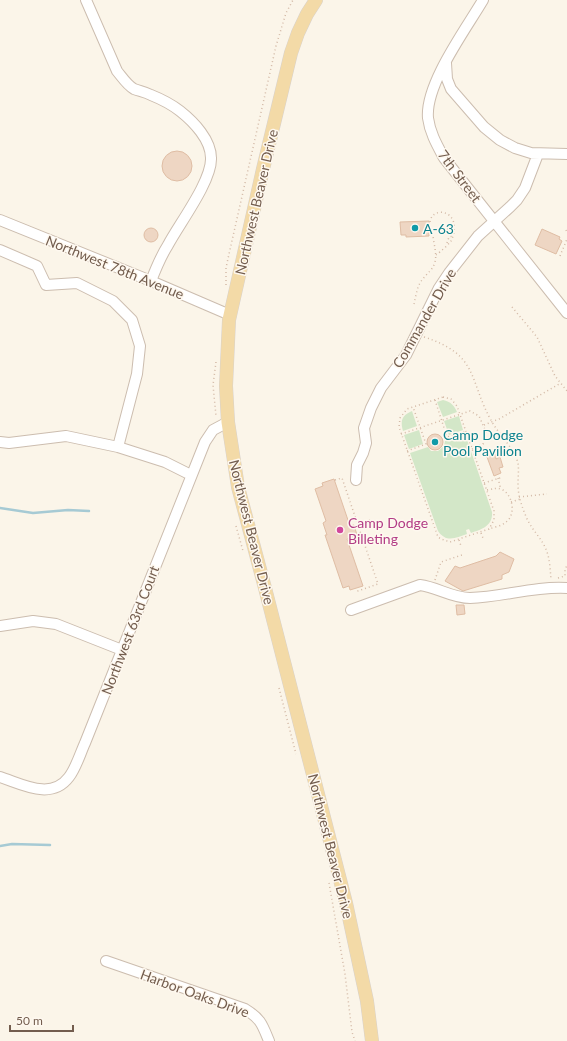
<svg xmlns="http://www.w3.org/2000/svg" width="567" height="1041" viewBox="0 0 567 1041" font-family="Lato,sans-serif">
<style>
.green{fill:#d3e7c8}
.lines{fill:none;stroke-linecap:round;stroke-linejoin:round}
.stream{stroke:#a6cad4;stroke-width:2.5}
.building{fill:#eed6c3;stroke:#dfbda4}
.minor-casing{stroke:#ccbdaf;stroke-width:12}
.major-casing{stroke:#d8d2cd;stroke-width:14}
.path{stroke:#d3b9a6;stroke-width:1.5;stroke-dasharray:1 3;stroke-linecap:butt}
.minor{stroke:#fff;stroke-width:10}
.major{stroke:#f3daa7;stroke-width:13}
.culture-dot{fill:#0f9aa8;stroke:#fef8ef;stroke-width:1.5}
.hotel-dot{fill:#d1479c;stroke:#fef8ef;stroke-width:1.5}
.labels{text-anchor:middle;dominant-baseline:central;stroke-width:3;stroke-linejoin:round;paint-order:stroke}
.street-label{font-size:14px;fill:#735d4e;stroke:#fef8ef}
.culture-label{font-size:14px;fill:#0d838f;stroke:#fef8ef;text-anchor:start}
.hotel-label{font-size:14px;fill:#b23c85;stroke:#fef8ef;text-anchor:start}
</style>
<rect width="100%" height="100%" fill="#fbf5e9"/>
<!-- green -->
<path class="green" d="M 443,400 C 451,402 454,405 457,412 L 443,417 L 437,402 Z
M 412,411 L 417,426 L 403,431 C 400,421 402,415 412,411 Z
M 459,416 L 463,430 L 449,435 L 444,421 Z
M 419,430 L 423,444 L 409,449 L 404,435 Z
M 465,434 L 492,512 C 493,526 482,529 471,533 L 469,529 L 466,530 L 467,534 C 456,538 446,543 438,531 L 410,453 L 428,447 L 431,451 L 438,451 L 444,446 L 445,441 Z"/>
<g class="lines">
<!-- stream -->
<path class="stream" d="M 0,508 L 33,513 L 68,510 L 89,511
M 0,846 L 12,844 L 50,845"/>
</g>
<!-- building -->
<path class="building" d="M162 166a15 15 0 1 1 30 0a15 15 0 1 1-30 0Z
M 429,221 L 429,236 L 406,237 L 406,235 L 401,235 L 400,222 Z
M144 235a7 7 0 1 1 14 0a7 7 0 1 1-14 0Z
M 542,229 L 560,237 L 559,239 L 562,241 L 556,254 L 535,245 Z
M427 442a8 8 0 1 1 16 0a8 8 0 1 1-16 0Z
M 495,454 L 496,459 L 500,457 L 503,467 L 499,468 L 501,473 L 494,476 L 487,457 Z
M 334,479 L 350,526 L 354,525 L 357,535 L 347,539 L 363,586 L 350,590 L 349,586 L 343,588 L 325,535 L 327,535 L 323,523 L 326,521 L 315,489 L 323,486 L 322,483 Z
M 500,552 L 514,559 L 509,572 L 502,575 L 502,579 L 463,591 L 445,581 L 455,566 L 460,568 L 496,556 Z
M 456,605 L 464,605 L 465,614 L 457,615 Z"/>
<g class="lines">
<!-- minor casing -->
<g class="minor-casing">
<path id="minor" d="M 86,0 L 117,71 C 122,77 127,85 134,89 C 139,91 145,92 151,95 C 161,99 171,104 180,111 C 194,122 211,140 211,158 C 212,181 179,224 168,245 C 161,256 156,268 151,281
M 483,0 C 466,29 425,84 428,118 C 430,133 437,145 444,158 L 567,313
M 446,63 L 447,79 L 451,89 L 484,127 L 500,140 L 515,148 L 531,153 L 567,154
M 0,220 L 151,281 L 230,315
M 0,250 L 37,266 L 46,285 L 77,283 L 113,301 L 132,320 L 140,346 L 137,374 L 118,447
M 0,442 L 9,443 L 66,436 L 118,447 L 165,462 L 191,475
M 356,480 L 357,465 L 363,453 L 366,443 L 364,428 L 371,408 L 381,388 L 406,355 L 439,288 L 449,273 L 478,236 L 510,207 L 517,200 L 525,188 L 538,154
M 351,610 L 420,585 C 437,587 452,598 470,598 C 503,597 534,586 567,588
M 0,626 L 33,621 L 56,624 L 122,650
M 0,777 C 22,784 51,801 69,777 C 76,768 80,754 85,743 L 205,442 L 213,430 L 228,422
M 106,961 L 245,1009 C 261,1019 262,1024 269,1041"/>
</g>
<!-- major casing -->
<g class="major-casing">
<path id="major" d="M 316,0 L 307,14 L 298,33 L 291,53 L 263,169 L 229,320 L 226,386 L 228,422 L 238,487 L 265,588 L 346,903 L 367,1001 L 372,1041"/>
</g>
<!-- path -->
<path class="path" d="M 430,222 C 432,205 463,210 452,239 C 451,243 440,252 436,255
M 439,229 L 454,229
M 566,230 L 567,232
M 447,243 L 449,237 L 452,236
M 560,256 L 567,239
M 226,285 L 226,268 L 229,254 L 276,46 L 286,13 L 293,0
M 414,304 C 416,296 417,286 422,280 C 427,273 433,270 435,262 C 437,254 434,245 433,236
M 512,307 L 537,337 L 555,376 L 567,391
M 424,337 C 480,355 468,380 492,422 C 500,436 514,448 518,463 C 519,470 518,477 518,484 C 518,495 521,504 525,514 C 530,528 539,535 545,547 C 550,557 550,569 551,579
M 216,362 L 213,385 L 216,416
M 443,397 L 451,399 L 457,406 L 494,511 L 494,520 L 489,529 L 450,542 L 441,539 L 438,537 L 399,427 L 400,418 L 407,409 Z
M 435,400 L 447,437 L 466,431
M 484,425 L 499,419 L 561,383
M 401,434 L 470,411 L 479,416 L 486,432 L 483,444 L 472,449
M 407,451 L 426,444 L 413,407
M 498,478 L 500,486 L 499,489
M 335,480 L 342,478 L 378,584 L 355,592
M 484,483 L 503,477
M 487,490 C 493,489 497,487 503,490 C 513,496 516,515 506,522 C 502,526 494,527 489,529
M 519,497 L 547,494
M 511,502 L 520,499
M 236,526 L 243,551
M 354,526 L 370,520
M 481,533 L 483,538
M 459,540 L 461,546
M 558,578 L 565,576 L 565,570 L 567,565
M 435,580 L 441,562 L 462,555
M 279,688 L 296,754
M 329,883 L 345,974 L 352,1032 L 355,1041"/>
<!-- minor -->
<use href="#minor" class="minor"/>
<!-- major -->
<use href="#major" class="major"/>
</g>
<!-- markers -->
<g class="culture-dot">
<circle cx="415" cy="228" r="4"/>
<circle cx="435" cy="442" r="4"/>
</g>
<circle class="hotel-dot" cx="340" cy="530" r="4"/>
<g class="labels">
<!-- street labels -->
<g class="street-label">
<text transform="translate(460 176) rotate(53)">7th Street</text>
<text transform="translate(256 202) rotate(-77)">Northwest Beaver Drive</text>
<text transform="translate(115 267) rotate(22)">Northwest 78th Avenue</text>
<text transform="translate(424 318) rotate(-60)">Commander Drive</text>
<text transform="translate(252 532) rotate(76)">Northwest Beaver Drive</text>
<text transform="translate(130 630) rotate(-69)">Northwest 63rd Court</text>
<text transform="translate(331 846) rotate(76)">Northwest Beaver Drive</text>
<text transform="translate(195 993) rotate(20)">Harbor Oaks Drive</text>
</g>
<!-- culture labels -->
<g class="culture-label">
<text x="423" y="228">A-63</text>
<text x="443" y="434">Camp Dodge<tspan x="443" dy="16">Pool Pavilion</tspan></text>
</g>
<!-- hotel labels -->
<g class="hotel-label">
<text x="348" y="522">Camp Dodge<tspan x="348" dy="16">Billeting</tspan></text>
</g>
</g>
<!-- scale -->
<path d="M10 1025v6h63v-6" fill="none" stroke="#735d4e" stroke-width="2"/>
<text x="16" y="1025" font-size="12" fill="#735d4e" stroke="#fef8ef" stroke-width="3" paint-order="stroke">50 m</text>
</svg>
